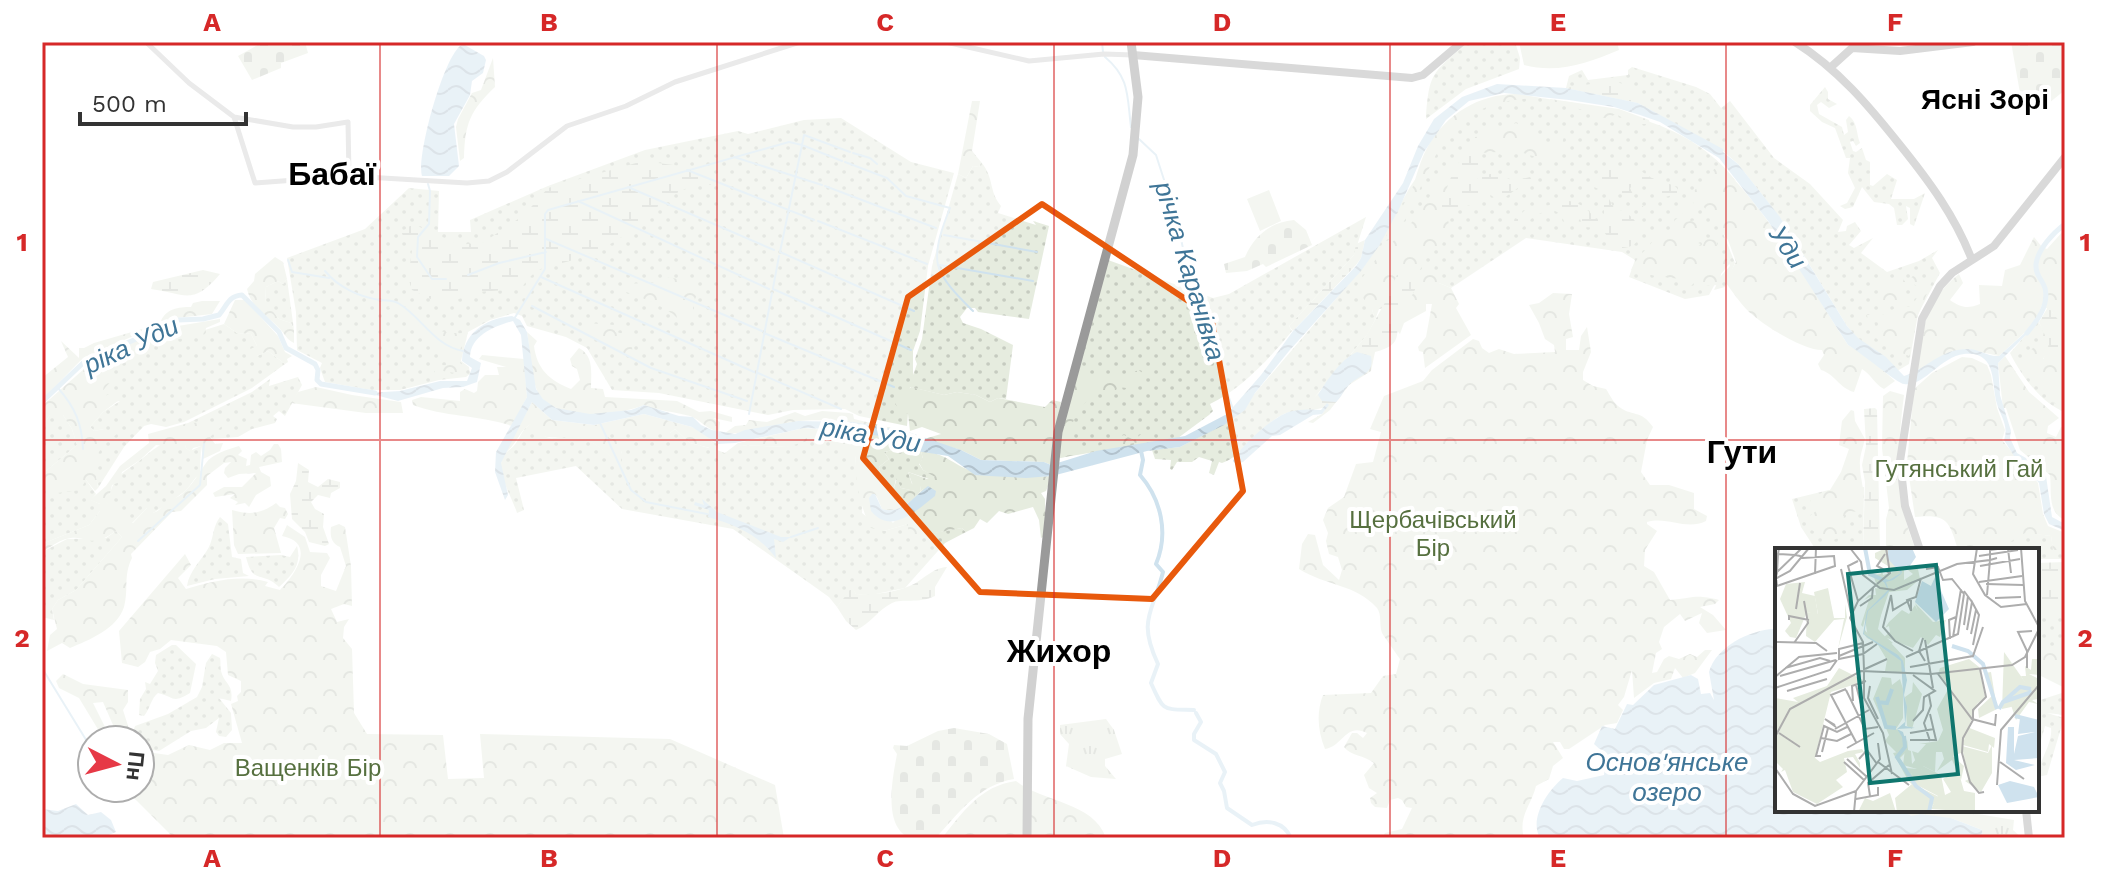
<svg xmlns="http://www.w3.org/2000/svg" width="2107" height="880" viewBox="0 0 2107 880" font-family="'Work Sans',sans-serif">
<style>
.grass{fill:url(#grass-dots)}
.forest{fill:url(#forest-crowns)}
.wetland{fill:url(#wetland-marsh)}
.cemetery{fill:url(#cemetery-stones)}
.park{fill:url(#park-tufts)}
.garden{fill:#e6ecdf}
.water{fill:url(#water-waves)}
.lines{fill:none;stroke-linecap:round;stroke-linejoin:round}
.stream{stroke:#cfe2ee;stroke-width:2}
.canal{stroke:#cfe2ee;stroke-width:4}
.river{stroke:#cfe2ee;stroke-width:5}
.minor{stroke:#d0d0d0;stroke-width:5}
.major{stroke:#ababab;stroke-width:8}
.highway{stroke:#9a9a9a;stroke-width:9}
.marked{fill:none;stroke:#e8590c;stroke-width:6;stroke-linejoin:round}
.grid{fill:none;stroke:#d62828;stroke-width:2;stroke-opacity:0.55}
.labels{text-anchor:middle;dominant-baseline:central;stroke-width:8;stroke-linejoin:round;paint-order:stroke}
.park-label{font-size:24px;fill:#56703f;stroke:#fff}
.water-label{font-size:26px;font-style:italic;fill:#3f7597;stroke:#fff}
.quarter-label{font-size:28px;font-weight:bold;fill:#000;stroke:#fff}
.district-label{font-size:32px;font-weight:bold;fill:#000;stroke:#fff}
.inset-river{fill:none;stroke:#cfe2ee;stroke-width:4}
.inset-road{fill:none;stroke:#adadad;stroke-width:2}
.view{fill:#0f766e;fill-opacity:0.15;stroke:#0f766e;stroke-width:4}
.inset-edge{fill:none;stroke:#333;stroke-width:4}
.neatline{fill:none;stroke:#d62828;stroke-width:3}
.grid-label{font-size:26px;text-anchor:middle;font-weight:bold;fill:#d62828}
</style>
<defs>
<pattern id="grass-dots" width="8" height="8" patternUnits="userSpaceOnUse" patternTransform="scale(2)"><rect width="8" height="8" fill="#e6ecdf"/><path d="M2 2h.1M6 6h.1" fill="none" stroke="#c6cbc0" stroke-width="1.8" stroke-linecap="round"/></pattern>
<pattern id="forest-crowns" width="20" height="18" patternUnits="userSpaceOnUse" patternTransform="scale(2)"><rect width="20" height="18" fill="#e6ecdf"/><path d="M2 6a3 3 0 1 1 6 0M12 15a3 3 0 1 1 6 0" fill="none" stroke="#c6cbc0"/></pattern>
<pattern id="wetland-marsh" width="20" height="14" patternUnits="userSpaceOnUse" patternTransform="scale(2)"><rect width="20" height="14" fill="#e6ecdf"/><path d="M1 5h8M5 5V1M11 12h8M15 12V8" fill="none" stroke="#c6cbc0"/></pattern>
<pattern id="cemetery-stones" width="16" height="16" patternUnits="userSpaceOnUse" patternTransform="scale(2)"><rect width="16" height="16" fill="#e6ecdf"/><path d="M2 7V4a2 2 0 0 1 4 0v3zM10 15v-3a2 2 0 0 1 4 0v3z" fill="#c6cbc0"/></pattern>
<pattern id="park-tufts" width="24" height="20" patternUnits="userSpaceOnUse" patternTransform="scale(2)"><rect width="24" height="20" fill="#e6ecdf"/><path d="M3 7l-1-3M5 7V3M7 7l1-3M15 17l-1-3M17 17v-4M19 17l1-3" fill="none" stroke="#c6cbc0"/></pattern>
<pattern id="water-waves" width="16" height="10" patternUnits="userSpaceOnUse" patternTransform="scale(2)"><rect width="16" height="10" fill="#cfe2ee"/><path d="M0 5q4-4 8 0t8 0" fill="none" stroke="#b2c2cd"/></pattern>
</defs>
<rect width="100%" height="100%" fill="#fff"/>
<!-- grass -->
<path class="grass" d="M 1468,42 L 1515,42 L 1520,58 L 1519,69 L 1466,89 L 1426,119 C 1429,71 1433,73 1468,42 Z
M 1632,67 L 1696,87 L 1710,94 L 1721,108 L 1730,101 L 1774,158 L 1810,184 L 1843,220 L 1838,232 L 1846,231 L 1847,226 L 1855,222 L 1861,231 L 1849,245 L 1854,248 L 1873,238 L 1861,253 L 1887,272 L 1919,261 L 1938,250 L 1932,258 L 1940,273 L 1918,314 L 1909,364 L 1897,371 L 1858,339 L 1847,326 L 1784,223 L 1738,164 L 1723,151 L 1638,103 L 1566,88 L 1569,76 L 1582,70 L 1588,80 L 1628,75 L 1628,70 Z
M 1825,87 L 1828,92 L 1828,99 L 1837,104 L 1829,108 L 1821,102 L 1817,105 L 1819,114 L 1842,127 L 1844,135 L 1848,132 L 1846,120 L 1849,116 C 1858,123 1856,133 1860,143 L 1856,146 L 1853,141 L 1850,142 L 1853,151 L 1856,152 L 1862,148 L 1866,160 L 1870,162 L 1870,185 L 1873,186 L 1887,174 L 1897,180 L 1891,199 L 1914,199 L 1925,193 L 1914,226 L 1910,224 L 1910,208 L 1906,206 L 1908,219 L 1902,225 L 1897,225 L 1894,208 L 1889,204 L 1874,202 L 1862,187 L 1853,207 L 1845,209 L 1840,206 L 1847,203 L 1855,188 L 1848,173 L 1850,158 L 1846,158 L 1835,128 L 1822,122 L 1810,111 L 1810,105 Z
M 1519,95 C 1594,105 1687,116 1736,181 L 1715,170 L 1723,233 L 1735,263 L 1725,287 L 1714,290 L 1720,277 L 1730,266 L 1728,260 L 1709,295 L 1685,299 L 1629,277 L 1635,260 L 1622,252 L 1526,238 L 1451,288 L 1439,283 C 1419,296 1396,310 1372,309 L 1375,320 L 1367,335 L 1303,411 C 1297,412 1290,411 1284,414 C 1260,425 1247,454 1222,463 L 1219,462 L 1214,475 L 1209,473 L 1212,461 L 1199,457 L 1192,462 L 1177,462 L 1172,470 L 1170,469 L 1171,460 L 1155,459 L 1152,450 L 1180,447 L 1232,420 L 1352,280 L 1386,230 L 1410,187 L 1452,126 L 1483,105 Z
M 841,118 L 911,162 L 954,173 L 928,266 L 920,331 L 913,351 L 913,375 L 917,364 L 915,359 L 922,339 L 932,266 L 958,174 L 966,178 L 973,166 L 979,167 L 981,162 C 995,179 988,190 1001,206 L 998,213 L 1036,225 L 1033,221 L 1049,226 L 1029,319 L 978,312 L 975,308 L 967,308 L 960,317 L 963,323 L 981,329 L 1013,345 L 1006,399 L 998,398 L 990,402 L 976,395 L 957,392 L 944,395 L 910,387 L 907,426 L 859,416 L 845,409 L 793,410 L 768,415 L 659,393 L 612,390 L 587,348 L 566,337 L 527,326 L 522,316 L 514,313 L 490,320 L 468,332 L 461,361 L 469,367 L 470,374 L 466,377 L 439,380 L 400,390 L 371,390 L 325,382 L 320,368 L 322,363 L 297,350 L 296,312 L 287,258 L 365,229 L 409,188 L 439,191 L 438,232 L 471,232 L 470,220 L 548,186 L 645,150 L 738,131 L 748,134 L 804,120 Z
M 1366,217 L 1354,255 L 1289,326 L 1292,331 C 1270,358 1242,389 1210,404 L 1213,411 L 1209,415 L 1178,438 L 1059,458 L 1060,437 L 1108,260 L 1213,298 L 1229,294 Z
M 287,279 L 294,330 L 291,323 L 279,319 L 265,303 L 266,287 L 278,281 L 283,284 Z
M 2038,321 L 2044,331 L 2041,344 L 2032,355 L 2065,407 L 2065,412 C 2041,403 2021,375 2010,353 Z
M 224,324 L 237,333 L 251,334 L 257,346 L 257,356 L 268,351 L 285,364 L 252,388 L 184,422 L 166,427 L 151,424 L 144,426 L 124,447 L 98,488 L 94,464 L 104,429 L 94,431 L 90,427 L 103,412 L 120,401 L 91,404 L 112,365 L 124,355 L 130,364 L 131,353 L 151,342 L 170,341 Z
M 298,377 L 302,385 L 285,416 L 279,411 L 273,416 L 277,419 L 275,423 L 252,429 L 238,437 L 212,439 L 188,423 L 252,392 L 270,379 L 269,386 Z
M 50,415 L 63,415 L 72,429 L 77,445 L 46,471 L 86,480 L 96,494 L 91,500 L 100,504 L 100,511 L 89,525 L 42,544 L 42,426 Z
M 532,423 C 551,449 553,433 577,437 C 594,440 610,454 620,467 L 622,443 L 609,438 L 609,433 L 670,433 L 675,429 L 690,443 L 709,448 L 712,441 L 718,444 L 717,450 L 725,453 L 738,443 L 738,445 L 787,447 L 814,429 L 824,430 L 856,455 C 854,476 864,493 862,513 L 884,531 L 908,524 L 909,537 L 962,528 L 966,532 L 945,543 L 905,588 L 871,595 L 856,594 L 852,588 L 837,607 L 829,597 L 733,529 L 622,509 L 576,466 L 516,478 L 524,510 L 517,513 C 513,499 495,471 503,457 C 505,452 512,449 516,443 C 522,434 522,429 532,423 Z
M 184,436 L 186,448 L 190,451 L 201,446 L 200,474 C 193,479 192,484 186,490 C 182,494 156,512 151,514 L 147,508 L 132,523 L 128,523 L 102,499 L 110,494 C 114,476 126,471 139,461 C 159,445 159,444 184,436 Z
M 896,444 L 921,451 L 923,459 L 919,464 L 923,470 L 935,476 L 932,480 L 908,472 L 912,484 L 921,486 L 920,492 L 914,499 L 915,491 L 901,488 L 896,479 L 894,488 L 886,495 L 879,467 L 889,459 L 884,452 L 897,449 Z
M 1864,487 L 1863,550 L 1816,550 L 1801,527 L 1792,499 L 1829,490 Z
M 220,517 L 228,524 L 232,557 L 241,559 L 243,573 L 249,576 L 215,579 L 187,586 C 189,571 202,560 209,547 C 214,536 213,526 220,517 Z
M 116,531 L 122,537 L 76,590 L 58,600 L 52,609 L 54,620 L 42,617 L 42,552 L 67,539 L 106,538 Z
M 2023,532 L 2051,536 L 2053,549 L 2065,550 L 2065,559 L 2037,559 L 2037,550 L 1979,550 Z
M 297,546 C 302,565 292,575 279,587 C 262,570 253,586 246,557 L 281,555 L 290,557 Z
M 2037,598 L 2065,606 L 2065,671 L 2037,646 Z
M 172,645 L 176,645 L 196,664 L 190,693 C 172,704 175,697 158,693 C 151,698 150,709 144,716 L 139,715 L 140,699 L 146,689 L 145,682 L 150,684 L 158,671 L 155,663 L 156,655 Z
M 212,654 L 220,658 C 221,663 220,667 221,671 C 224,684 234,684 231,701 L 219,698 L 231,713 L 232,730 L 226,737 L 219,736 L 216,732 L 219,718 L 206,728 L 191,731 L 159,751 L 140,748 L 140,740 L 131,739 L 135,726 L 168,714 L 197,697 L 202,687 L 206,663 Z
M 2065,692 L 2065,715 L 2047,713 L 2064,718 L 2047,775 L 2037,777 C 2039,761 2053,743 2051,728 L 2045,726 L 2037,754 L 2037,701 Z"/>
<!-- forest -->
<path class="forest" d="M 493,58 L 495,87 C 470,111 465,123 464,158 L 460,161 L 456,127 L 458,119 L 472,93 L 481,90 Z
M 1519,94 L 1541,98 C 1467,100 1445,128 1418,194 C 1411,209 1401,231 1387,241 L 1385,239 C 1392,221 1404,206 1412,189 C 1417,175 1420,161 1427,148 C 1446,113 1481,93 1519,94 Z
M 1550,99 L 1619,109 L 1649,120 L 1650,124 L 1634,124 L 1634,121 L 1631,120 L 1624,123 L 1623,118 L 1616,114 L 1608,118 L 1593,117 L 1589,111 L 1550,103 Z
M 972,101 L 980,101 L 972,151 L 981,162 L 979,167 L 973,166 L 966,178 L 958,174 Z
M 1516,123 L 1540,137 L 1543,148 L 1552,144 L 1557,145 L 1564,135 L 1559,160 C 1542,163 1530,152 1514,152 L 1511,156 L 1504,157 L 1497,152 L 1482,153 L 1472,150 L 1470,145 L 1475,137 L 1486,136 L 1489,130 L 1507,127 Z
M 1454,161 L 1456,165 L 1461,162 L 1451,179 L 1446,208 L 1449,225 L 1442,244 L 1425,254 L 1426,261 L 1419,271 L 1399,270 L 1388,300 L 1379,309 L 1375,320 L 1372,309 L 1355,288 C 1365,275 1374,259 1386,248 C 1401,234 1416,220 1427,202 C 1435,188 1437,168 1454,161 Z
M 1719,164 C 1772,215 1807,283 1848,345 L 1867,356 L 1895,381 L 1884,389 C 1874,384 1872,375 1862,369 L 1854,392 C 1839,388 1835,374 1821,370 L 1818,364 L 1824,355 L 1822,350 C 1804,350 1768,328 1754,316 C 1742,307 1734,293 1725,282 L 1736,262 L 1728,240 L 1693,192 Z
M 1688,197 L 1698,208 L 1694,208 L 1697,213 L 1679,223 L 1697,220 L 1717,232 L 1716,236 L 1703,233 L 1703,240 L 1695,242 L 1701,244 L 1697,247 L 1700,250 L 1706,239 L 1716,240 L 1719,250 L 1730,263 L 1721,274 L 1719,285 L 1701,286 L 1695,282 L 1691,286 L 1681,283 L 1679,279 C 1667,277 1642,275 1631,270 C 1639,252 1655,244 1661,228 L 1666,231 L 1674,228 L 1675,220 L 1683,215 L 1680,209 L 1683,199 Z
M 2065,229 L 2065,352 L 2061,350 L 2053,313 L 2042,305 L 2035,323 L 1999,356 L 1967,349 L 1917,370 C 1922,331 1925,300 1959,274 L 1963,283 L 1950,300 C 1961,308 1968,309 1980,304 L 1979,285 L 2002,286 L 2005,270 L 2020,265 L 2034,237 L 2042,247 L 2047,249 Z
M 275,257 L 283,262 L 287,279 L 283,284 L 278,281 L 266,287 L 265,302 L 279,319 L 291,323 L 294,330 L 294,343 C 286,339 286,335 280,329 C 268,316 251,308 247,289 L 254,281 L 255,274 Z
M 1430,261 L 1435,261 L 1434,271 L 1441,277 L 1439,283 L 1451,288 L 1459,304 L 1456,308 L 1471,335 L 1425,368 L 1423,352 L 1419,351 L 1418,347 L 1426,337 L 1432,304 L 1426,304 L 1426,311 L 1404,323 L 1400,334 L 1393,326 L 1412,294 L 1416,292 C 1414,280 1422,270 1430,261 Z
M 1913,276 L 1932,281 L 1914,325 L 1909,356 C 1885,345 1871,343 1867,315 L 1872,315 L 1877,332 L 1882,332 L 1883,328 L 1878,320 L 1880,316 L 1894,309 L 1895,305 L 1891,303 L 1879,307 L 1879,280 L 1903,279 L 1908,285 L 1903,295 L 1904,306 L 1911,307 L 1922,290 L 1908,280 Z
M 668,277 L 692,282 L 698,292 L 693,304 L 693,318 L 682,325 C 677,310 638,296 623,291 L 626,284 L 667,282 Z
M 1553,293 L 1572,294 L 1569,314 L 1573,337 L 1566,339 L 1566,350 L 1579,350 L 1581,336 L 1587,327 L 1591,352 L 1583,372 L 1583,380 L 1593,386 L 1606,389 C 1610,395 1613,402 1618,406 C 1631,417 1641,409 1653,427 L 1647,440 L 1641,472 L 1650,485 L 1669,485 L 1694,493 L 1694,509 L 1707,516 L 1706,521 C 1686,531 1668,516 1647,522 L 1647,524 L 1657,531 L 1645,550 L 1644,566 L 1654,572 L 1670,600 C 1693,598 1696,594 1719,600 L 1715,604 L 1700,607 L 1713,615 L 1726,630 L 1707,633 L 1699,623 L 1702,613 L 1685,621 L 1680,614 L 1664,627 L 1659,642 L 1662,649 L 1656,653 L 1652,673 L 1657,672 L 1664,659 L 1669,656 L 1679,659 L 1690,654 L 1697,657 L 1705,650 L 1712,650 L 1695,673 L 1683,678 L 1675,668 L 1671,679 L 1654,683 L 1634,698 L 1632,670 L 1624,697 L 1618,705 L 1623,710 L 1617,723 L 1605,725 L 1569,749 L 1564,749 L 1560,742 L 1553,742 L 1563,758 L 1553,766 L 1549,779 L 1536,786 C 1531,806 1518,816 1524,838 L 1382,838 L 1385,833 L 1402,829 L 1412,808 L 1406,807 L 1402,800 L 1398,798 L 1390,800 L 1387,808 L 1375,807 L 1371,803 L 1370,798 L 1377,793 L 1369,788 L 1364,775 L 1374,763 C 1364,755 1351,756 1344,747 L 1352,733 L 1357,733 L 1363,738 L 1367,733 C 1346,722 1343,746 1325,749 C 1318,732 1316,713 1323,695 L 1371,693 L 1383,676 L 1396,674 L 1400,659 C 1398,656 1383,635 1382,633 C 1379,624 1382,615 1377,608 C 1356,584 1326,586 1299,569 L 1302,544 L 1308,534 L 1315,535 L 1323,565 L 1339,580 L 1342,570 L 1338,557 L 1329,554 L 1326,541 L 1328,533 L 1323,520 L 1328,508 L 1344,497 L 1356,464 L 1373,462 L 1381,432 L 1370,429 L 1384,396 L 1423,381 L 1432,370 L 1473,339 L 1479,341 L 1482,348 L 1489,353 L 1499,349 L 1514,354 L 1555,352 L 1554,345 L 1545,339 L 1539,323 L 1529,305 L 1539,303 Z
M 235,300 L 245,300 L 278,336 L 285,352 L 292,356 L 287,359 L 288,362 L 285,364 L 268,351 L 257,356 L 248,354 L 248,350 L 257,346 L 251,334 L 237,333 L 224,324 Z
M 202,301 L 220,301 L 212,314 L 177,318 L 112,345 L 81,360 L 42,400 L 42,378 L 68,357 L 61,341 L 79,358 L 79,348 L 84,348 L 94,343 L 149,327 L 151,323 L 161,321 C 166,309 178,307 191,307 L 193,303 Z
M 388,307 L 415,307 C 432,331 438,334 468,333 C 461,344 459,350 460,363 L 467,368 L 461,374 L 443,371 L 443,377 L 437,379 L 423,377 L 435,372 L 432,366 L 447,365 L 448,358 C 438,352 434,342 426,333 C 415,321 403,313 388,307 Z
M 220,319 L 220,322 L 206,328 L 205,334 L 196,337 L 151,342 L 131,353 L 134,361 L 130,365 L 124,356 L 112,365 L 112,380 L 93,402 L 115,391 L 122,398 L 103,412 L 90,427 L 94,431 L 104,429 L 118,433 C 94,452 93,458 98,488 L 95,491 L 86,480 L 80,490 L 50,494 L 44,483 L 46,471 L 77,445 L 72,429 L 63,415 L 50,415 L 42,426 L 42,406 L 84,369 L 108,353 L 166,328 Z
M 562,319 L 582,329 L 585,323 L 615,325 L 615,332 L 631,335 L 633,358 L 563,322 Z
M 2044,329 L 2053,343 L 2043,359 L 2065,371 L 2065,409 L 2054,403 L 2020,362 L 2023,356 L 2038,344 L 2039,335 Z
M 527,332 L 537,341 L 534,346 C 537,369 549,380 571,389 L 580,380 L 577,369 L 572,366 L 570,359 L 579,348 C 594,356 591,372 591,388 L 603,389 L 605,397 L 677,401 L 699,412 L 711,411 L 732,417 L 732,422 L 713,418 L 720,422 L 719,432 C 706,429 699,419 690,416 C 676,412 658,411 644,405 C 618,416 548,423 536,388 C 530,371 530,350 527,332 Z
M 482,355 L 524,359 L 527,397 L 512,426 C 480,415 444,417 413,405 L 412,400 L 421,397 L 460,401 L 460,392 L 465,389 L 474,393 L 477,391 L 478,382 L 485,375 L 499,375 L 497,367 L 506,367 L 479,359 Z
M 2005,356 L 2029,392 L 2059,418 L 2048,426 L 2047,433 L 2056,437 L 2061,427 L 2065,428 L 2065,520 C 2047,512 2052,493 2050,475 L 2020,450 L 2006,408 L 2003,408 L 1998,363 Z
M 1962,357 L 1972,358 L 1987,365 L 1991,375 L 1997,408 L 2005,430 L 2002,440 L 2038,483 L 2043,514 L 2048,526 L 2065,533 L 2065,550 L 2053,550 L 2051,536 L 2025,533 L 2010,542 L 1989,548 L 1989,550 L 1958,550 C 1949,520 1947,514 1915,517 L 1907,463 L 1914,389 L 1932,373 Z
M 1138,370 L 1148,376 L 1135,389 L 1118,387 L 1116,390 L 1108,393 L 1104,390 C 1078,404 1071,416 1070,444 L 1073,447 L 1096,447 L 1124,435 L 1134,440 L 1145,431 L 1149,432 L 1154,439 L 1060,458 L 1061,437 L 1078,371 C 1103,378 1115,383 1138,370 Z
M 316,387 L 352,395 L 401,402 L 403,413 L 366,413 L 291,403 L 298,392 Z
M 911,387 L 944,395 L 957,392 L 976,395 L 990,402 L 998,398 L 1045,407 L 1052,400 L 1061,402 L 1053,445 L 1051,465 L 1044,462 L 981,460 L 961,450 L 924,439 L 941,434 L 922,427 L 910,431 L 908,414 L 900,410 L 895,404 L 899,390 L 905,394 Z
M 1890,391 L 1904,395 C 1897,450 1894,498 1916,550 L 1886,550 L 1886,519 L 1889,508 L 1882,448 L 1883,396 Z
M 532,402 L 552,420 L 594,425 L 644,414 L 692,427 L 705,433 L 712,441 L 710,448 L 690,443 L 675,429 L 670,433 L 609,433 L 609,438 L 630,444 L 621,452 L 621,469 C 610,454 591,437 572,437 C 557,437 547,440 533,432 L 531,424 C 518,431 517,446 504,453 Z
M 1851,410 L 1854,411 L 1855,421 L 1865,439 C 1863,448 1859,457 1860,466 C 1860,483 1869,497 1858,512 L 1849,511 L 1844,515 L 1841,537 L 1823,544 L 1822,532 L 1813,531 L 1806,519 L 1816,511 L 1809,498 L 1830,490 L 1841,472 L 1849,449 L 1839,445 L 1842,421 Z
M 822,411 L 849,413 L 853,414 L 854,419 L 908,432 C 880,425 829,418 800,421 C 779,424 744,435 725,433 L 735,426 L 746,425 L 749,420 L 767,422 L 795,412 L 805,416 Z
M 217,422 L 222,426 L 210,437 L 215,444 L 223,443 L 220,451 L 203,459 L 201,446 L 193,448 L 191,452 L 186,448 L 183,437 L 174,447 L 156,445 L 140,460 L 122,472 L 120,482 L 112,485 L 110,494 L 103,499 L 108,504 L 118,503 L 118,512 L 129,523 L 133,523 L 147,508 L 153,508 L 152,513 C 161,511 160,507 167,502 C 172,498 178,498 183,493 C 193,484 199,473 206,463 C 212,454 229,449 239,446 L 242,451 L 238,455 L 247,459 L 246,466 L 250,465 L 251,455 L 256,452 L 261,456 L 270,450 L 274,444 L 278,444 L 281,449 L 282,462 L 259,467 L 261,472 L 270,477 L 271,486 L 256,495 L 249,507 L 245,503 L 235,505 L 238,502 L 230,498 L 235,494 L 215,497 L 213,493 L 224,487 L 242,487 L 256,473 L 239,474 L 228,478 L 224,473 L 225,468 L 231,462 L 224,463 L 207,476 L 207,485 L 181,511 L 172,512 L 131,554 L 132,558 C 123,576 129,589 124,607 C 117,629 89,640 70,648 L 62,643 L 47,651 L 50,635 L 57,629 L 52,609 L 58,600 L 76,590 L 122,537 L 116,531 C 88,551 88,533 66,539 C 58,541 49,548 42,552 L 42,544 L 89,525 L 100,511 L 100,504 L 90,500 L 106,486 L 120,466 L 149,443 L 148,434 L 188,423 Z
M 804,428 L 814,429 L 807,435 L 807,441 L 787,447 L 738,445 L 738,443 Z
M 824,430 C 843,429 882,432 896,444 L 897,449 L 884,452 L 889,459 L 879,467 L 886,493 L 894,488 L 897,478 L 901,488 L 916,491 L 914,499 C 903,506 894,514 882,509 L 876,495 L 869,498 L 893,523 L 924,488 L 920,492 L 921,486 L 913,486 L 908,472 L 927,479 L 935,477 L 923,470 L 919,463 L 923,459 L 921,451 C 943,454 944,457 962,467 C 982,477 1030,478 1052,476 L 1046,491 L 1041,493 L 1045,499 L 1045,536 L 1041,538 L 1039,520 L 1033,507 L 1008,514 L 999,511 L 987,523 L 980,519 L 974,528 L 966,532 L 962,528 L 908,538 L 908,524 L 884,531 L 871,528 C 861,510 854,477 856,456 L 841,452 L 838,441 Z
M 276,503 L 280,507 L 285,508 L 288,514 L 285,519 L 280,518 L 274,528 L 281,553 L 238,554 L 234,545 L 232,510 C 250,515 261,514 276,503 Z
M 339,524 L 345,527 L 351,566 L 352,606 L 344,604 L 331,609 L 337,622 L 349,619 L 344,627 L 343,638 L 352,649 L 354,713 L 367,734 L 443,735 L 448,779 L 484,778 L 480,734 L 670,739 L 775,785 L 784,838 L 174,838 L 124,788 L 140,788 L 140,751 L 168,755 L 189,745 L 210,750 L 224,743 L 242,743 L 231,704 L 238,701 L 237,696 L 241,692 L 241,681 L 228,675 L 226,652 L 217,646 L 171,640 L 160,649 L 150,652 L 145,662 L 138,667 L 122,663 L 119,631 L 185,554 L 191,565 L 178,578 L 186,589 C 213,581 240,574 268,582 L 265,586 L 280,590 C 295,575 317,543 282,536 L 287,525 L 305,537 L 310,552 L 327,553 L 330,558 L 321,575 L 321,586 L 336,591 L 346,566 L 340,547 C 331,543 330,536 331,527 Z
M 2065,629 L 2065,688 L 2037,674 L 2037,642 L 2056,651 Z
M 63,674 L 83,684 L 128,690 L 128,702 L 123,710 L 130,732 L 127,740 L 110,739 L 108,732 L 113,725 L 103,702 L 93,703 L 106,729 L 99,731 L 79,698 L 59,688 L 56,681 Z
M 1016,781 C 1042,802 1094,802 1106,838 L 942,838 C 963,812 980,786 1016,781 Z"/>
<!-- wetland -->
<path class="wetland" d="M 1609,81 C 1623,82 1635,88 1645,99 L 1638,103 L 1566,88 Z
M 1475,149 L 1482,151 L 1477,179 C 1497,169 1497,175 1515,181 L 1530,177 L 1534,183 L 1529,186 L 1522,185 L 1504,198 L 1496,199 L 1488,193 L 1483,194 L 1482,201 L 1442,214 L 1440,212 C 1446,192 1453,157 1475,149 Z
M 643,161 L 711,170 L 722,184 C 712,185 700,184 691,187 C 659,197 641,227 612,243 C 598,250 581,258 566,262 C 544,267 535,267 521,289 L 477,292 L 443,305 L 412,290 L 408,277 L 412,251 L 401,232 L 413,224 L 460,245 L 484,242 L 524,215 L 548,188 Z
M 1623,167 C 1646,169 1642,175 1659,181 C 1667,184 1671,183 1677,188 L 1677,194 L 1665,197 C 1652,187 1645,177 1630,188 L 1636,201 L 1645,208 L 1645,216 L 1638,215 L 1638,209 L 1634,208 L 1622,193 L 1614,196 L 1594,187 L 1594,176 L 1605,169 Z
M 1604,199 L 1609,199 L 1614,208 C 1647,217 1649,251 1616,248 L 1601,228 L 1583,227 L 1580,219 L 1576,224 L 1565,224 L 1561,214 L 1551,209 L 1534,216 L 1522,228 L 1514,230 L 1509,226 L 1527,208 C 1560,209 1567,185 1597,220 L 1608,221 L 1604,218 Z
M 1365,240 L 1361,258 L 1356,265 L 1293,331 L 1289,326 L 1354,255 L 1356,244 Z
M 1406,264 L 1420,271 C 1416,295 1411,294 1402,313 C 1392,332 1407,344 1375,352 L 1371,371 L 1349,385 L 1330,410 L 1313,423 L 1308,422 L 1322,414 L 1327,407 L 1303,412 L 1302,408 L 1320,392 L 1366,336 L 1387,299 L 1399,270 Z
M 203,270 L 220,274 C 193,306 186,294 151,289 L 153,282 Z
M 2048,307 L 2060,322 L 2058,331 L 2061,349 L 2065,352 L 2065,372 L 2043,360 L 2049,344 L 2039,322 Z
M 1875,408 L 1877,410 L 1880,550 L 1863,550 L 1865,482 L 1862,465 L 1866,446 L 1864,409 Z
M 298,463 L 309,470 L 308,482 L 318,487 L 328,479 L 340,482 L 340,488 L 331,493 L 330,498 L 318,495 L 311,502 L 315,509 L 324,514 L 323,527 L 329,544 L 325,546 L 309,542 L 305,532 L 292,519 L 290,494 L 296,481 Z
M 2065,562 L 2065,616 C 2030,628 2037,584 2037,563 Z
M 947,567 L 935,587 L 935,596 C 918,604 902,598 892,603 C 878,610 870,624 856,630 L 846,621 L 837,607 L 852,587 L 856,594 C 873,595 891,593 907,587 C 922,582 931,568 947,567 Z"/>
<!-- cemetery -->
<path class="cemetery" d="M 263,42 L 305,42 L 308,53 L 281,63 L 281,68 L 252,80 L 238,56 Z
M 2011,42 L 2065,42 L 2065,90 L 2038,112 L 2029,114 L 2023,110 Z
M 1294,220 L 1306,230 L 1312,245 L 1266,267 L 1263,264 L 1247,271 L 1226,273 L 1224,264 L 1245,257 C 1254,236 1270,222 1294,220 Z
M 954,728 L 989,734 L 1007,744 L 1014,779 C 979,785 959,812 936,838 C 929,838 917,840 910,838 C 882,827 893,776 897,754 L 893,748 L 894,745 L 907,746 L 938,731 Z"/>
<!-- park -->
<path class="park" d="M 1106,719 L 1114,730 L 1122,754 L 1105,759 L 1105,766 L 1116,779 L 1091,777 L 1066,766 L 1069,744 L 1060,734 L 1060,725 Z
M 1900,810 L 1975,810 L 1978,814 L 2014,820 L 2013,830 L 2022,838 L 1983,838 L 1982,830 L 1951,818 L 1912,816 Z"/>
<!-- garden -->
<path class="garden" d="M 1519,42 L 1617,42 L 1619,50 C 1588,63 1558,74 1524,65 Z
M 1269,190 L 1281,221 L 1260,231 L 1247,199 Z"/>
<!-- water -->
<path class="water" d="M 463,44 L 484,56 L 486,60 L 483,73 L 472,81 L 470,95 L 454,124 L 459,166 L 449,176 L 422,176 C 416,158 444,52 463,44 Z
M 1497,84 L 1566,88 L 1638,103 L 1723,149 L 1723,152 L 1738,164 L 1780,217 L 1847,326 L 1858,338 L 1886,357 L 1904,376 C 1928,368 1940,349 1968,349 C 1979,349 1988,357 1999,356 L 2028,330 L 2031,330 L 1998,363 L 2000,395 L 2011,431 L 2010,438 L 2017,453 L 2026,458 L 2030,466 L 2046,476 L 2052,517 L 2065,524 L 2065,531 L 2049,524 L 2044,514 L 2039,483 L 2014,456 L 2004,440 C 2009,426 2001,417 1997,404 C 1991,384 1998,351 1964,354 C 1940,357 1924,387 1904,384 C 1898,384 1859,351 1848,345 L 1768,221 L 1719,158 L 1660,122 L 1640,115 L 1614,107 L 1569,100 L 1504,93 L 1469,101 L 1446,120 L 1424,152 L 1399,209 L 1379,246 L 1361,271 L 1289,351 L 1255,393 L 1245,410 L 1224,425 L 1180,447 L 1147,451 L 1052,476 L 1026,478 L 989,476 L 975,475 L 948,456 L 904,449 L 889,438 L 848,430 L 804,428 L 735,443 L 718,444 L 692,427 L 644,414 L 594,425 L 552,420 L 532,402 L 501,463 L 508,495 L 505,500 L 495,472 L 496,452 L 527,397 L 521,335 L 513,321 C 495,326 471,335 470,357 L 481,363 L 477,382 L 463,387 L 443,388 L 398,401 L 368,393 L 400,391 L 440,381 L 467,381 L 472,368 L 462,361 C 463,333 486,318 512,316 L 520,320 L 527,332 L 536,389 L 543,399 L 556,408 L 590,414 L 631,410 L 644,405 L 679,416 L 693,417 L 701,425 L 712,430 L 735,434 L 745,430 L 798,421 L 854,422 L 908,432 L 961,450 L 981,460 L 1044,462 L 1051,465 L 1096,451 L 1185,436 L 1227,414 L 1261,375 L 1293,331 L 1356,266 L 1361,258 L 1365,240 L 1403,183 L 1418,146 L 1434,119 L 1462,97 Z
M 1357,352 L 1371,356 C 1375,376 1358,374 1348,386 C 1343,391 1342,397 1336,402 L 1322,401 L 1318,395 C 1327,380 1341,359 1357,352 Z
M 1327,403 L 1329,405 L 1322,414 L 1313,415 L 1280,435 L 1272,436 L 1243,462 L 1236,464 L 1233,461 C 1240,447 1269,421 1284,414 C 1294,409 1310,409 1321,410 Z
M 928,486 L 936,491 L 935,496 C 917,510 891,536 871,511 L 869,498 L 872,494 L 875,494 L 882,509 C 902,515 913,497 928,486 Z
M 702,499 L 717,512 L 781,537 L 791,537 L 783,542 L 774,539 L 776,558 C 759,535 736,525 708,517 L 709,510 L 694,505 L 695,502 L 704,505 Z
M 1774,629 L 1777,631 L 1777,810 L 1899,810 L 1912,816 L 1920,814 L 1951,818 L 1982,830 L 1983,838 L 1540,838 C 1529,819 1547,791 1563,778 L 1577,781 L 1604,775 L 1606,755 L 1594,744 L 1602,726 L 1615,729 L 1627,704 L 1633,705 L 1654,685 L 1691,675 L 1698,679 L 1701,694 L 1710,693 L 1714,700 L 1709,672 C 1716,647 1749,630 1774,629 Z
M 76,804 L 88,815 L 101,812 L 111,820 L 116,832 L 101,838 L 42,838 L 42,809 L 58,811 Z"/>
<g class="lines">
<!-- stream -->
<path class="stream" d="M 1102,42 L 1103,52
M 1105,57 C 1130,78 1127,96 1131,127
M 1139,139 L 1156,155 L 1177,220 L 1192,291 L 1233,409
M 853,153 L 870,158 L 877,164
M 734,157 L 822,185
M 845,162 L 887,178 L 906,196 L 950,208 C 944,223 934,248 938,265 C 942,281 961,299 973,311
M 687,170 L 814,220
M 428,184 L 430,191 L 429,224 L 418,237 L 417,257 L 432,279 L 446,279
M 825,186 L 936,228
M 628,187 L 774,250
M 578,201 L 769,289
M 818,221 L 927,264
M 944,235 L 1037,252
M 546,239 L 762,331
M 780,252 L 802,145 L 842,161
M 780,252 L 914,311
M 288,260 L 292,272 L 329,278
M 940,265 L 1033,281
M 325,271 C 338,287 359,297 380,300 C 387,301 392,300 398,303 C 421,316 434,346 463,351
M 468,275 L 499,263 L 546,252
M 541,277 L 754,372
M 773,288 L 779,256
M 773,289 L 911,350
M 532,306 L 651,368 L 747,401
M 514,319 L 545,269 L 545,214 L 548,210 L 789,142 L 802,145 L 804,135 L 850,152
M 764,333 L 894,387
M 758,373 L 841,409
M 58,388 C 75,407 82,424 83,449
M 749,414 L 772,293
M 600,423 L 631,490 L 646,502 L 707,514
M 791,537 L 818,528
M 138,541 L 200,485 L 204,444
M 42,668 L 88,743"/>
<!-- canal -->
<path class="canal" d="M 1141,451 L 1143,460 L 1140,475 C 1161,499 1169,533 1156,564 L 1163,572 C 1153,613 1137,619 1158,664 L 1151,683 C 1164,712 1162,709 1194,710
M 1196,713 L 1201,722 L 1194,734 L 1194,740 L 1216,754 L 1225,772 L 1220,783 L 1224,791 L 1227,808 L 1252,825 C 1268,819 1284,822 1291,838"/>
<!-- river -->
<path class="river" d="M 2027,333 C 2038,320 2049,305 2045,288 C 2042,279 2035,275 2036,264 C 2038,249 2053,233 2065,224
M 42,402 L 83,363 L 178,320 L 203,319 L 219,315 C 227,306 228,296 242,295 L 279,332 L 286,348 L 315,364 L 318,370 L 317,380 L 321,384 L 375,393"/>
<!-- minor -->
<path class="minor" d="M 146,42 L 189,83 L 234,117 L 293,127 L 316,127 L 348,122 L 349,176
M 946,42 L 1029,61 L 1104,54 L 1133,55
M 234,117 L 255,183 L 349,176 L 467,183 L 489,181 L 507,172 L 567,126 L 626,106 L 675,82 L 800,42"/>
<!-- major -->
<path class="major" d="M 1795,42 C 1838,69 1869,106 1900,145 C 1929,181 1955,216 1972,260
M 1133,55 L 1412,78 L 1423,75 L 1462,42
M 1831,67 L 1852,48 L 1900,51 L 1973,42
M 1920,550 L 1905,506 L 1900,461 L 1922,319 L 1940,286 L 1952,273 L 1994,246 L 2065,157
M 2026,810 L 2029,838"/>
<!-- highway -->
<path class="highway" d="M 1027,838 L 1028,719 L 1058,432 L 1133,155 L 1138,97 L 1131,42"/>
</g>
<!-- marked area -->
<path d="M0 0H2107V880H0ZM 1042,204 L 1211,316 L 1243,491 L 1152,599 L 980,592 L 863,458 L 908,297 Z" fill="#fff" fill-opacity=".55" fill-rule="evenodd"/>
<path class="marked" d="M 1042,204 L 1211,316 L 1243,491 L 1152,599 L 980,592 L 863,458 L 908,297 Z"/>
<!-- grid -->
<path class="grid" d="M 380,42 L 380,838M 717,42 L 717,838M 1054,42 L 1054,838M 1390,42 L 1390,838M 1726,42 L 1726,838M 42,440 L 2065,440"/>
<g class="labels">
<!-- park labels -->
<g class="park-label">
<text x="1959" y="469">Гутянський Гай</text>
<text x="1433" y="520">Щербачівський<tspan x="1433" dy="28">Бір</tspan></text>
<text x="308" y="768">Ващенків Бір</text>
</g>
<!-- water labels -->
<g class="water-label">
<text transform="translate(1788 247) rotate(56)">Уди</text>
<text transform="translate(1190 271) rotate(73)">річка Карачівка</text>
<text transform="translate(131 345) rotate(-25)">ріка Уди</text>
<text transform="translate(871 435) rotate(10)">ріка Уди</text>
<text x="1667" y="762">Основ'янське<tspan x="1667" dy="30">озеро</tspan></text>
</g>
<!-- quarter labels -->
<g class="quarter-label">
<text x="1985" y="99">Ясні Зорі</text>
</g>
<!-- district labels -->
<g class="district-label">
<text x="332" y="174">Бабаї</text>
<text x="1742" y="452">Гути</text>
<text x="1059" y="651">Жихор</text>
</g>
</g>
<!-- overview -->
<g transform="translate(1775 548)">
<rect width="264" height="264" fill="#fff"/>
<path d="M 100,40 L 113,43 L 95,63 L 107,62 L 103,81 L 130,110 L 130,125 L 110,123 L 112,112 L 103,97 L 127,113 L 93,90 L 90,71 L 88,79 L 86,77 L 95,49 L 89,52 L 94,47 L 101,47 ZM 257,111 L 264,111 L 264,127 L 254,126 L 264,131 L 263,151 L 257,152 L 263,156 L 254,154 L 241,172 L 236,157 L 244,157 L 256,145 L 246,128 L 251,128 L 250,118 L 256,122 ZM 107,129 L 116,130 L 117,137 L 125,131 L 128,141 L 128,170 L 121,181 L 128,185 L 130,199 L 123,206 L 110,193 L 114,187 L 98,151 ZM 138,134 L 147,146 L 137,181 L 132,178 L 130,149 L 137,144 ZM 192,179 L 220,190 L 219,200 L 214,196 L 213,204 L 188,197 ZM 130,201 L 136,203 L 137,216 L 141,211 L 147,222 L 148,218 L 166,227 L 170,247 L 176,244 L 168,231 L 183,222 L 189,243 L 200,245 L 200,264 L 156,261 L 163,248 L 142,237 L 136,225 L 142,221 L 128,217 ZM 137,236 L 156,250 L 153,264 L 122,264 L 120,250 Z" fill="#e6ecdf"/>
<path d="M 111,0 L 129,22 L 129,32 L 138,26 L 133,22 L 137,20 L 143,21 L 145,31 L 132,42 L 114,44 L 105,70 L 94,63 L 113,44 L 104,46 L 99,29 L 95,26 L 93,20 L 97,27 L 106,26 L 107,21 L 108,27 L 121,23 L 100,10 L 100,5 ZM 53,40 L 59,70 L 70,70 L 70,56 L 72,69 L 63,101 L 69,71 L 59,72 L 40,94 L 31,88 L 32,64 L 43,66 L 39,44 ZM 140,55 L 158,74 L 171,72 L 165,89 L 161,87 L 153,97 L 146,89 L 138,100 L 112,90 L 118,95 L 110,98 L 92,90 L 89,86 L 89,81 L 98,92 L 109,89 L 115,84 L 114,78 L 110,80 L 114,74 L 127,62 L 134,66 L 140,57 L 143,63 ZM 194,111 L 204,119 L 210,149 L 202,156 L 187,198 L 213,205 L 217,197 L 217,225 L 206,244 L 190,233 L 194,231 L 188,204 L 178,208 L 189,218 L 186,232 L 177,212 L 162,223 L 169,211 L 167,204 L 161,204 L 160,224 L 148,218 L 151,227 L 145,220 L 143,226 L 136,225 L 144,239 L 164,249 L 153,264 L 156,250 L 134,234 L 118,205 L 128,203 L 132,191 L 133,202 L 125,210 L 131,220 L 143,221 L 137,203 L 143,205 L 151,196 L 144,196 L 163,193 L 168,182 L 162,161 L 175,138 L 163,126 L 165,120 ZM 64,120 L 90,133 L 56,144 L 40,210 L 45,214 L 73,203 L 87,201 L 89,204 L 80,206 L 85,215 L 85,220 L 78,209 L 69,210 L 72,224 L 61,232 L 68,239 L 42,256 L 18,244 L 10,222 L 6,224 L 8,221 L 0,213 L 0,150 L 23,154 L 18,150 L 52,138 ZM 115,245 L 121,264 L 83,264 L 90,250 L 98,253 Z" fill="#e6ecdf"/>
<path d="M 229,104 L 257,144 L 245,157 L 227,161 ZM 216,124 L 222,161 L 204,170 L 203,161 L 217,148 L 210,125 Z" fill="#e6ecdf"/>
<path d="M 30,34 L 27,45 L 40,48 L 43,67 L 32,64 L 21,90 L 15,89 L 10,83 L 16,75 L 5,51 L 11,36 Z" fill="#e6ecdf"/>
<path d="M 113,2 L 137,0 L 141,9 L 134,19 L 124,19 L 127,24 L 126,26 L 118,32 L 111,34 L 114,43 L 110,48 L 93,63 L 89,86 L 123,107 L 128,113 L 132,132 L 129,147 L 132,159 L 130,178 L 140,180 L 122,181 L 128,184 L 131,195 L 122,181 L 130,174 L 126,113 L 88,86 L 92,63 L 113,42 L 107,30 L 114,32 L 126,25 L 113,11 ZM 160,29 L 174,61 L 161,74 L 140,54 L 147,33 L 156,38 ZM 245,170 L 264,175 L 264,210 L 239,212 L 260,217 L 241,222 L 231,215 L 233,179 L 239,179 L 239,206 L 243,188 L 260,184 L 243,186 ZM 235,233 L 259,239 L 264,249 L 232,255 L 223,237 Z" fill="#cfe2ee"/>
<path class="inset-river" d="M 90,0 L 95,26 L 111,33M 177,98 L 193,103 L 208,116 L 222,161M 102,149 L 111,179 L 121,180M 102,154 L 112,155 L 117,141M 228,154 L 245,139 L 256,141M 224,161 L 228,154 L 257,144M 240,168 L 264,174M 129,188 L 130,199 L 122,209 L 141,238 L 157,250 L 154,264"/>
<path class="inset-road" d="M 75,0 L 86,14 L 88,27 L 105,40 L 119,42 L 182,16 L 215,12 L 215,2 L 230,0M 202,0 L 198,26 L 210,47 L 226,59 L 252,56M 246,0 L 250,53 L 264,79M 233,1 L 236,25M 0,6 L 4,6 L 20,7 L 25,8 L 28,10 L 59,8 L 60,18 L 2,38 L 1,29 L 2,25 L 3,6 L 4,0M 110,6 L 102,18 L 115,25M 204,8 L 243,2M 83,13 L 73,18 L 83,53M 205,18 L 245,11M 66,21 L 76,65M 151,21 L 163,19 L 168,32 L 177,31 L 189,46M 1,25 L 27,0M 40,26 L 41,0M 0,31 L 15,23 L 34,0M 204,34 L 247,28M 102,36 L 115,25 L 111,0M 211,36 L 248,37M 189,43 L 197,54 L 192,82M 116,47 L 108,79 L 120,93 L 138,103M 116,47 L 118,62 L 135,52M 212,47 L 215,12 L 222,10M 220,50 L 246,49M 136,52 L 136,63 L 132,52 L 141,49 L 146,30M 196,52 L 204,67 L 198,97M 85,58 L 97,50 L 98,39M 21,61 L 25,35M 14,72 L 14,68 L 34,72M 189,77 L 193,48M 196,86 L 201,62M 178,89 L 186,41M 148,90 L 144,103 L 150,113M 175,91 L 174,72 L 181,69M 150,92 L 158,140M 0,94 L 41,95 L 52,103M 19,95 L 33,75 L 29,53M 88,95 L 64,101 L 64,111 L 88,106 L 102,96M 64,108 L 98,94M 131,109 L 183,86 L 189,46M 135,119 L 198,108 L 208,79M 10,120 L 45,110 L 55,113M 252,120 L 252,103 L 243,84 L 257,83M 90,121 L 112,111M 89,122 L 88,94 L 75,70 L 83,53 L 101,37M 89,123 L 89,150 L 108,185 L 117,226M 163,126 L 197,171 L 220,177 L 221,166M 5,128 L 61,112M 0,129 L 24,109 L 62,105M 81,137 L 88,164M 95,138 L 93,150 L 103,171M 0,140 L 55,122 L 62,112M 71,141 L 56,147 L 81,194M 71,142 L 90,181 L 103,179M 12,143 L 52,131M 154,147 L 156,158 L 149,175 L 155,193M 78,153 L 77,138 L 91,133M 198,171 L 198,162 L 211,149 L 205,121M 198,172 L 188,190 L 187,205 L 195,234 L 204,245 L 209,244M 138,173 L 148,162 L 149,149 L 160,143 L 138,127M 60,177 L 50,171 L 61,179M 60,181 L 94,162M 4,185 L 25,199M 135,185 L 159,181M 0,189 L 15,161 L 86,123 L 156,126 L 237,117 L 250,109 L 264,81M 46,190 L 62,193 L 76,186M 135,192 L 161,192 L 155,166M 72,200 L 99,185M 47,204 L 53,180M 46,208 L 41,208 L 49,178 L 62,184 L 72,179M 72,211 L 92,229M 84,211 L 92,202 L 102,216M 69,214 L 89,232M 103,214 L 134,237M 225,214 L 249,231M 0,220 L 18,246 L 40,258 L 81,243M 222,237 L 226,182 L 264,137M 95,248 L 93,235 L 114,217M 81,251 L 103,247 L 103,239M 79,264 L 81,243 L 105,211 L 103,195"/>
<path class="view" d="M 161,17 L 183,226 L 95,235 L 73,26 Z"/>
<rect width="264" height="264" class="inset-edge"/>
</g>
<!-- border -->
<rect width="2107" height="880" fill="none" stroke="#ffffff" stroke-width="88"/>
<!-- north arrow -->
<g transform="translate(116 764) rotate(96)"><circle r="38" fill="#ffffff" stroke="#adadad" stroke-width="2"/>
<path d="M0-6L14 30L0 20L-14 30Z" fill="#e63946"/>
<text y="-12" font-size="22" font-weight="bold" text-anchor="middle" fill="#333333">Пн</text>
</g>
<!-- scale -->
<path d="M80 112v12h166v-12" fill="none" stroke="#333333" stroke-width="4"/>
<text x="92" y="112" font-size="24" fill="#333333" stroke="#ffffff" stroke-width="6" paint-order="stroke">500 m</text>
<rect x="44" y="44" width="2019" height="792" class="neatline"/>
<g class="grid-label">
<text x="212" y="31">A</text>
<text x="549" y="31">B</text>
<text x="885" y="31">C</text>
<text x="1222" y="31">D</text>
<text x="1558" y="31">E</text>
<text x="1895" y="31">F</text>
<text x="22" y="251">1</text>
<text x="2085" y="251">1</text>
<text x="22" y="647">2</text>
<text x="2085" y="647">2</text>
<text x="212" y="867">A</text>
<text x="549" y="867">B</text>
<text x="885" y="867">C</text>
<text x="1222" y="867">D</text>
<text x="1558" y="867">E</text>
<text x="1895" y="867">F</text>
</g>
</svg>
